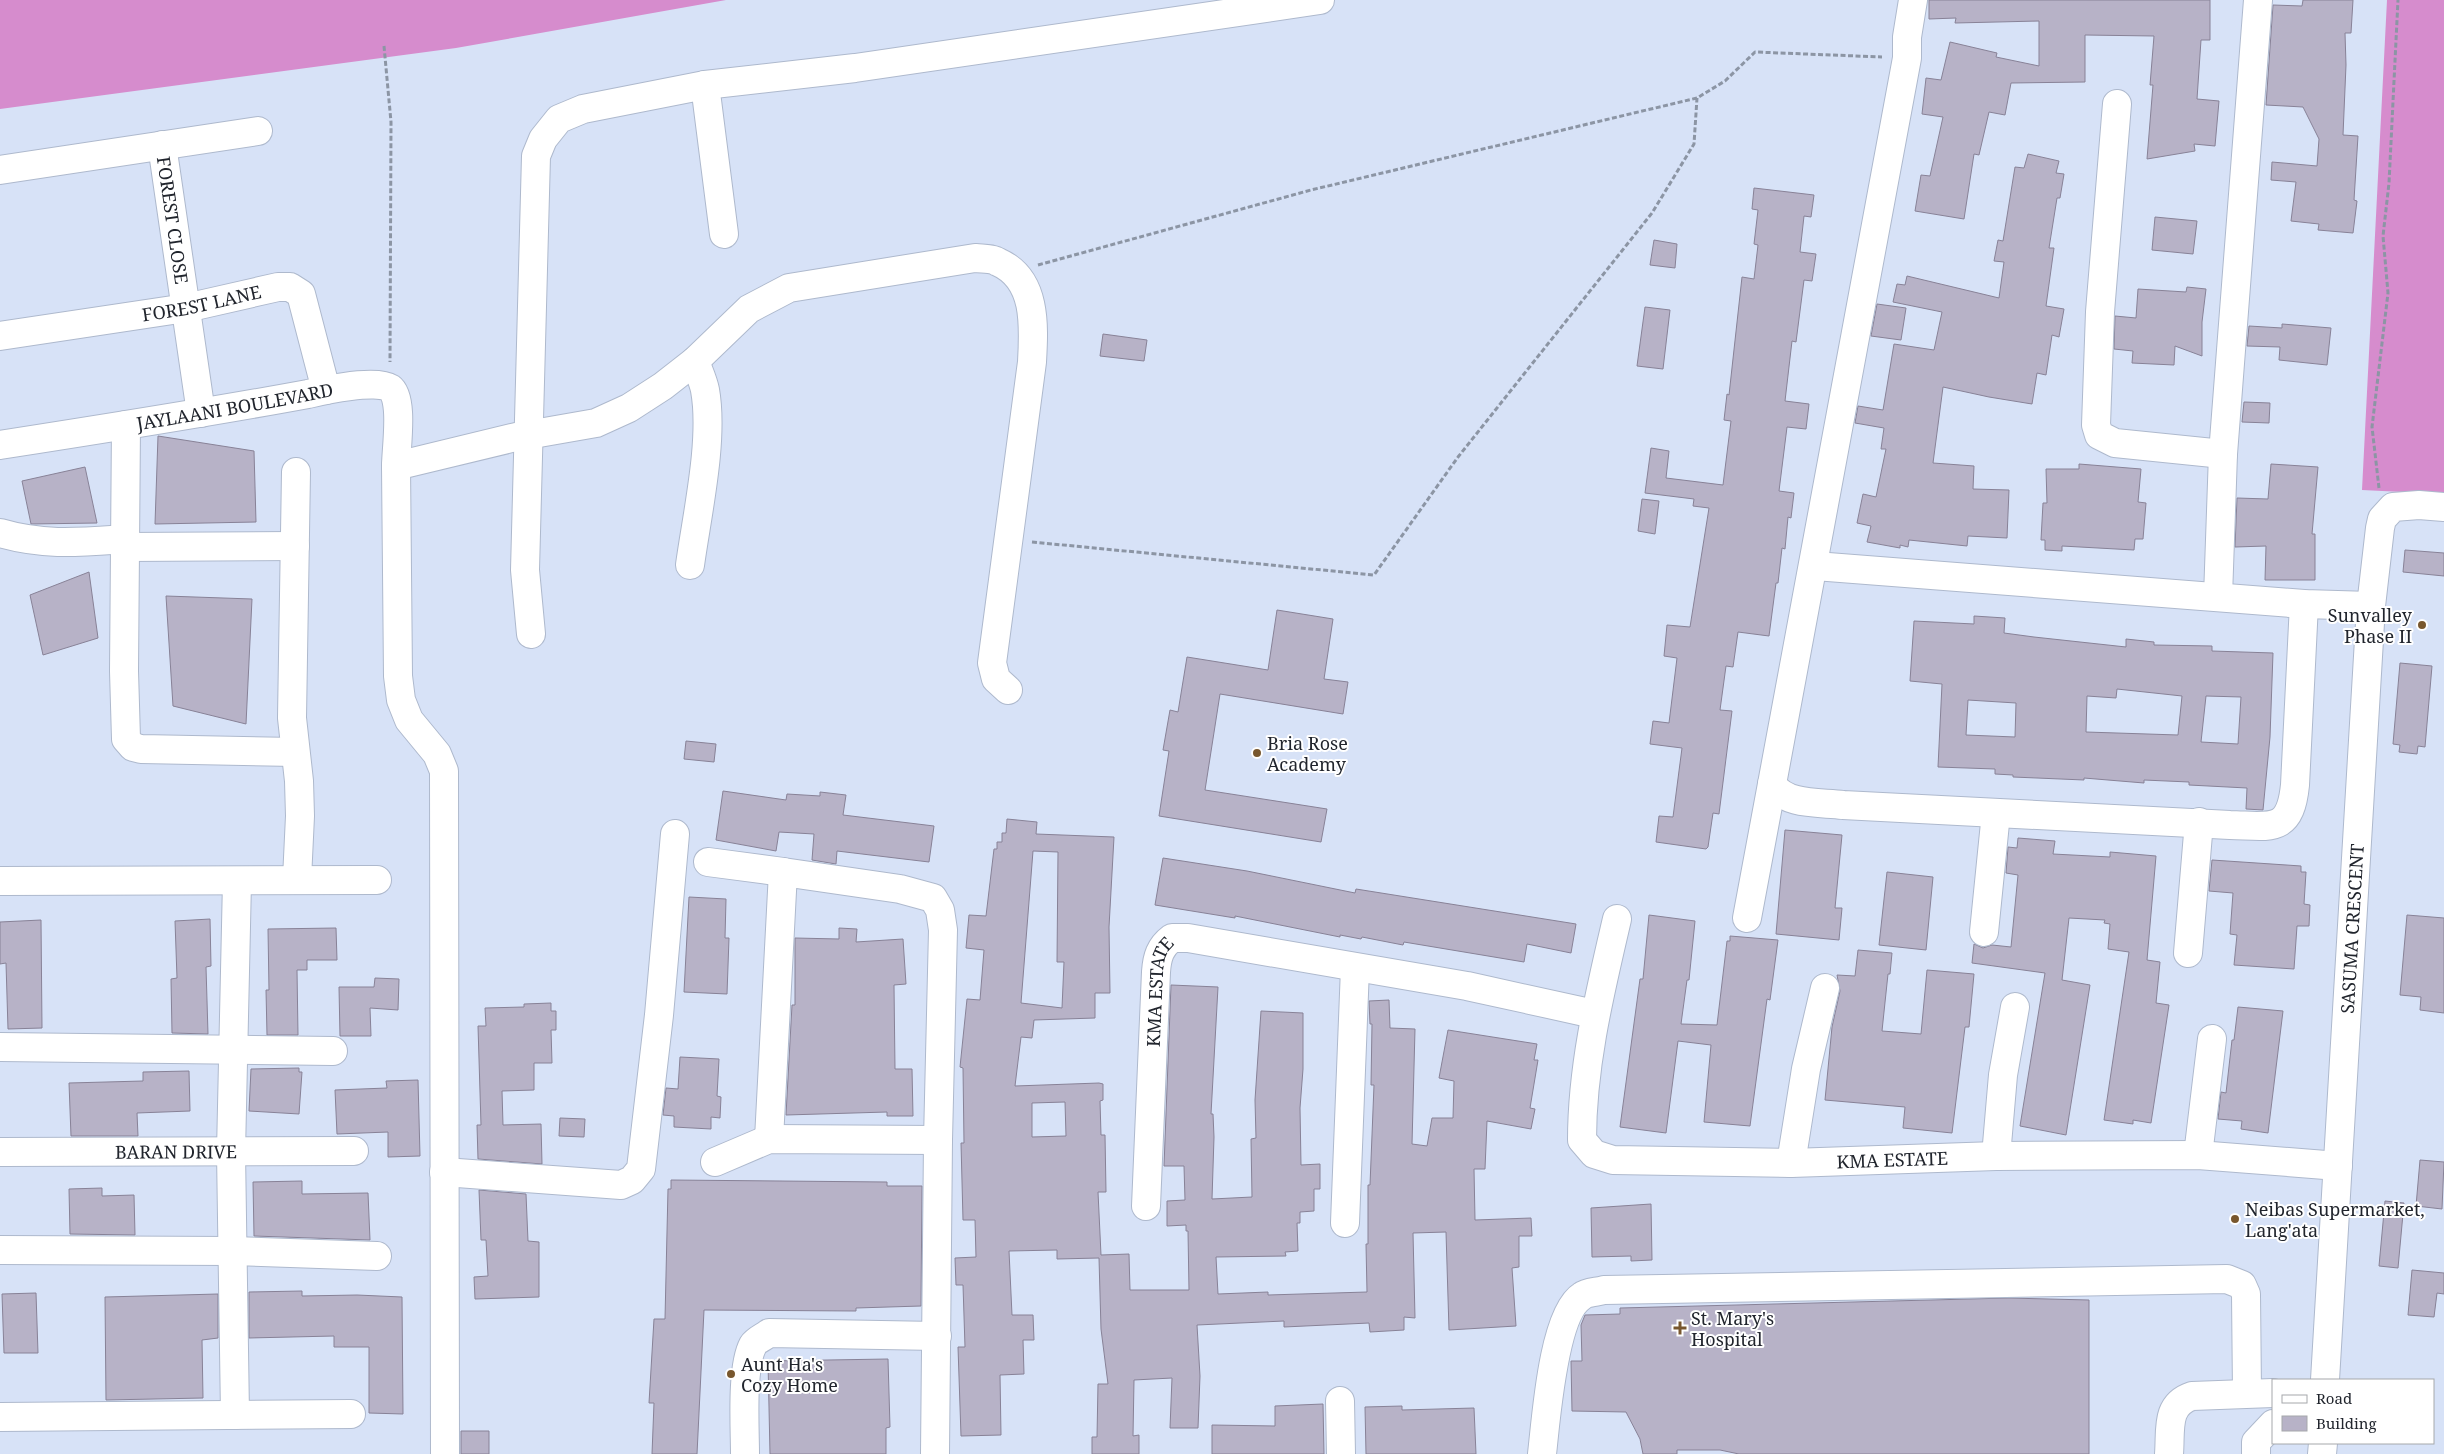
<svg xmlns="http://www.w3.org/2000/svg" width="2444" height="1454" viewBox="0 0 2444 1454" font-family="'Noto Serif',serif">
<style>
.forest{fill:#d68ccd}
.building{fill:#b7b2c7;stroke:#888297;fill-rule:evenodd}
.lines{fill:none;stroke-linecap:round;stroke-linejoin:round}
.minor-casing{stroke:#aeb9cd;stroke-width:30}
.path{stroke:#8c95a4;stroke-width:3;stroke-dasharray:5 2.5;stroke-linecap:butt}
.minor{stroke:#fff;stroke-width:28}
.poi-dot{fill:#78572e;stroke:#fff;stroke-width:2}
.labels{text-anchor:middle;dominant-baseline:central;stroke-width:4;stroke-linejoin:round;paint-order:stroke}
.street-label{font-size:18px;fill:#21252d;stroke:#fff}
.poi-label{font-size:18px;fill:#21252d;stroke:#fff;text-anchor:start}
</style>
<rect width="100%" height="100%" fill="#d7e2f7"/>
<!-- forest -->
<path class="forest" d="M 0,0 L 726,0 L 456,48 L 0,109 Z
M 2387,0 L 2444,0 L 2444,494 L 2362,490 Z"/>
<!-- building -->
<path class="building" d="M 1929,0 L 2210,0 L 2210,40 L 2201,40 L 2197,99 L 2219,101 L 2215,146 L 2194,144 L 2195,151 L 2147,159 L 2153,85 L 2150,85 L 2154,36 L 2085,35 L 2085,82 L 2011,83 L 2005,115 L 1989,112 L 1979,155 L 1974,154 L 1964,219 L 1915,211 L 1921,175 L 1930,176 L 1943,117 L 1922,114 L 1926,78 L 1941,80 L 1950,42 L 1997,53 L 1996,57 L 2039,66 L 2039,21 L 1955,23 L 1956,18 L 1929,19 Z
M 2303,0 L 2353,0 L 2351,33 L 2345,33 L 2346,65 L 2343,135 L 2358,136 L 2354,200 L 2357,201 L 2353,233 L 2318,230 L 2319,224 L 2291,221 L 2296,182 L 2271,180 L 2272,162 L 2317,166 L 2319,139 L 2303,107 L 2266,105 L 2273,5 L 2302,6 Z
M 2028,154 L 2059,161 L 2056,173 L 2064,174 L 2060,198 L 2057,198 L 2049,248 L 2054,248 L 2046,306 L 2064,309 L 2059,337 L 2052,335 L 2046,375 L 2037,373 L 2032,404 L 1989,397 L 1943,387 L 1933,463 L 1974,466 L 1973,489 L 2009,490 L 2007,538 L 1968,536 L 1967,546 L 1909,540 L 1908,547 L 1900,545 L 1900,548 L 1867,542 L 1871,526 L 1857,523 L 1863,494 L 1876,497 L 1886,449 L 1881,449 L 1884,428 L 1855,423 L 1858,406 L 1883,410 L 1894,344 L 1934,350 L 1942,312 L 1893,302 L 1897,284 L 1905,285 L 1907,276 L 1999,298 L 2004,262 L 1994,261 L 1998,240 L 2003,241 L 2015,167 L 2024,168 Z
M 1754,188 L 1814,195 L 1811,217 L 1804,216 L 1800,252 L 1816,254 L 1812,281 L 1804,280 L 1796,342 L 1792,341 L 1785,401 L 1809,404 L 1806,429 L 1787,427 L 1779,491 L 1794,493 L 1791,518 L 1788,517 L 1785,549 L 1782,548 L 1778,583 L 1776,583 L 1769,636 L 1738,632 L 1733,667 L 1726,666 L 1720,710 L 1732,711 L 1719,814 L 1713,813 L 1708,847 L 1706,849 L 1656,842 L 1659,816 L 1673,817 L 1682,748 L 1650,744 L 1653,721 L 1669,723 L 1677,658 L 1664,656 L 1667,625 L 1690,627 L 1709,508 L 1693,506 L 1694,499 L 1645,493 L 1651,448 L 1669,451 L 1666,478 L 1723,485 L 1731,421 L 1724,420 L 1727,394 L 1729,395 L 1742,277 L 1754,279 L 1758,245 L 1754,244 L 1758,210 L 1752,209 Z
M 2155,217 L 2197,221 L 2193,254 L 2152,250 Z
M 1654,240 L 1677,244 L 1675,268 L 1650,265 Z
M 2187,287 L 2206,289 L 2202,322 L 2202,356 L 2175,346 L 2174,365 L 2132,363 L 2133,351 L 2114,349 L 2115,316 L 2136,318 L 2138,289 L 2186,292 Z
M 1877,304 L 1906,308 L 1901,340 L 1871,336 Z
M 1645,307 L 1670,310 L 1663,369 L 1637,366 Z
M 2282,324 L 2331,328 L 2327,365 L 2279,360 L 2280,347 L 2247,346 L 2249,326 L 2282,328 Z
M 1103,334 L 1147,340 L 1144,361 L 1100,356 Z
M 2244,402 L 2270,403 L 2269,423 L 2242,422 Z
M 158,436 L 254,451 L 256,522 L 155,524 Z
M 2079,464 L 2141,469 L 2138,502 L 2146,503 L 2143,539 L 2135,539 L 2134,550 L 2062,546 L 2062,551 L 2045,550 L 2045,540 L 2041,540 L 2043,503 L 2047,503 L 2046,469 L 2079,469 Z
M 2271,464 L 2318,467 L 2312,534 L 2315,534 L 2315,580 L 2265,580 L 2266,546 L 2235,547 L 2237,498 L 2268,499 Z
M 85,467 L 97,523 L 31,524 L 22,481 Z
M 1642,499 L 1659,501 L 1655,534 L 1638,531 Z
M 2405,550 L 2444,553 L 2444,576 L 2403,572 Z
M 89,572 L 98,638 L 43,655 L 30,595 Z
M 166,596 L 252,599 L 246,724 L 173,706 Z
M 1277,610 L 1333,619 L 1324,679 L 1348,682 L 1343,714 L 1220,694 L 1205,790 L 1327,809 L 1321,842 L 1159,816 L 1169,751 L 1163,750 L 1170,710 L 1178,712 L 1187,657 L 1268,670 Z
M 1974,616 L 2005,618 L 2004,633 L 2034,637 L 2126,647 L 2126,639 L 2154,642 L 2154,645 L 2212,646 L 2212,651 L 2273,653 L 2270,737 L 2263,810 L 2246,809 L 2247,788 L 2189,785 L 2189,782 L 2144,780 L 2144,783 L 2084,778 L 2084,780 L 2013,777 L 2013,775 L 1995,774 L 1995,769 L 1938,767 L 1942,684 L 1910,681 L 1914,621 L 1974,624 ZM 2117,689 L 2182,696 L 2178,735 L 2086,732 L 2087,696 L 2116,698 ZM 2206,696 L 2241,697 L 2238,744 L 2201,742 ZM 1968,700 L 2016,703 L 2015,737 L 1966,735 Z
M 2400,663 L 2432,666 L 2425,747 L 2418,746 L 2417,754 L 2399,752 L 2400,745 L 2393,744 Z
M 686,741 L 716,744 L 714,762 L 684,759 Z
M 723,791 L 786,800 L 787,794 L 820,796 L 820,792 L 846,795 L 843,815 L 934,826 L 929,862 L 837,851 L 836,864 L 812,860 L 814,834 L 779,832 L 776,851 L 716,840 Z
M 1007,819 L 1037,822 L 1036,834 L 1114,837 L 1109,927 L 1110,993 L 1095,993 L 1095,1018 L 1034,1020 L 1032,1038 L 1021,1037 L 1015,1086 L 1099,1083 L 1103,1084 L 1103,1100 L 1100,1101 L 1101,1135 L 1105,1135 L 1106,1192 L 1098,1192 L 1101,1255 L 1129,1254 L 1130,1290 L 1189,1290 L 1188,1231 L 1186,1231 L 1186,1225 L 1167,1226 L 1167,1201 L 1185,1200 L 1184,1166 L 1164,1166 L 1171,985 L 1218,987 L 1211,1114 L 1213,1114 L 1214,1137 L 1212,1199 L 1252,1197 L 1251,1139 L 1256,1138 L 1255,1100 L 1261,1011 L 1303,1013 L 1303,1069 L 1300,1108 L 1301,1165 L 1320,1164 L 1320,1189 L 1314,1189 L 1314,1211 L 1300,1212 L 1300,1223 L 1297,1223 L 1298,1251 L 1285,1252 L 1286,1256 L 1216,1257 L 1218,1294 L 1268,1292 L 1268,1295 L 1367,1292 L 1366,1244 L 1368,1244 L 1368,1185 L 1370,1185 L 1374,1085 L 1371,1085 L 1372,1024 L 1370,1024 L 1369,1001 L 1389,1000 L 1390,1028 L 1415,1029 L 1412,1144 L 1427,1146 L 1432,1118 L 1453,1118 L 1454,1081 L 1439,1078 L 1448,1030 L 1537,1044 L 1534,1060 L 1538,1060 L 1530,1108 L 1535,1109 L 1531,1129 L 1487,1121 L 1485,1169 L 1474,1169 L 1475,1220 L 1531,1218 L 1532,1236 L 1519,1236 L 1519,1267 L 1512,1268 L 1516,1326 L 1449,1330 L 1446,1232 L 1413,1233 L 1415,1318 L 1404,1317 L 1404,1330 L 1370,1332 L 1369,1323 L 1284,1327 L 1284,1321 L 1197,1325 L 1200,1376 L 1198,1428 L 1170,1428 L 1172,1378 L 1134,1380 L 1133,1436 L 1139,1435 L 1139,1454 L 1092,1454 L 1092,1437 L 1097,1437 L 1098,1384 L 1108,1384 L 1101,1329 L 1099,1258 L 1057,1259 L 1057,1250 L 1009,1251 L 1012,1315 L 1033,1315 L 1034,1340 L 1023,1340 L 1024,1374 L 1000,1375 L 1001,1435 L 961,1436 L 958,1347 L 965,1347 L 963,1285 L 956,1285 L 955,1258 L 976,1257 L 975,1220 L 963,1220 L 961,1143 L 964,1143 L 963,1068 L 960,1067 L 967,999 L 980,1000 L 984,950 L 966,948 L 969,915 L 986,916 L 994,849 L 997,849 L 997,842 L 1002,842 L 1002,833 L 1006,833 ZM 1033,851 L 1058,852 L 1057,962 L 1064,962 L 1062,1008 L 1021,1003 ZM 1065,1102 L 1066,1136 L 1032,1137 L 1032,1103 Z
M 1785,830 L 1842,835 L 1835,908 L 1842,908 L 1839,940 L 1776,934 Z
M 2018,838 L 2055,841 L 2053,854 L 2110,857 L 2110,852 L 2156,856 L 2147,960 L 2160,962 L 2156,1003 L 2169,1005 L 2151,1123 L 2133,1120 L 2133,1124 L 2104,1120 L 2129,952 L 2108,949 L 2110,924 L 2104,923 L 2105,920 L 2069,918 L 2062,980 L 2090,985 L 2066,1135 L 2020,1126 L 2045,973 L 1972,963 L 1974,944 L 1983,948 L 1992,945 L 2011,947 L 2018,875 L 2006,873 L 2008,847 L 2017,848 Z
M 1163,858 L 1247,871 L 1355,893 L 1356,889 L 1576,924 L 1571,953 L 1527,944 L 1524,962 L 1404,942 L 1403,945 L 1362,937 L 1361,939 L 1340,935 L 1340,937 L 1235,916 L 1235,918 L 1155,905 Z
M 2212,860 L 2301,866 L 2301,872 L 2306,872 L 2304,904 L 2310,905 L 2309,926 L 2297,926 L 2294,969 L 2234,965 L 2237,935 L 2230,934 L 2233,893 L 2209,891 Z
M 1887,872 L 1933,877 L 1926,950 L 1879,945 Z
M 689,897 L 726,899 L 725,938 L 729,938 L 727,994 L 684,992 Z
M 1649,915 L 1695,921 L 1689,980 L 1687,980 L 1681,1024 L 1717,1025 L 1727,941 L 1730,941 L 1730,936 L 1778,940 L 1770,1000 L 1767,999 L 1750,1126 L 1704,1122 L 1711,1045 L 1678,1041 L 1666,1133 L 1620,1127 L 1640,979 L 1643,979 Z
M 2407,915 L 2444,918 L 2444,1013 L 2420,1010 L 2421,997 L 2400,995 Z
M 210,919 L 211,966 L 206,967 L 208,1034 L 172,1033 L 171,979 L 177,978 L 175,921 Z
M 41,920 L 42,1028 L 8,1029 L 6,963 L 0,964 L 0,922 Z
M 336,928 L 337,960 L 307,960 L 307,970 L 297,970 L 298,1035 L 267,1035 L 266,990 L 269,990 L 268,929 Z
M 839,928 L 857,929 L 856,942 L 903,939 L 906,984 L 894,985 L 895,1069 L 912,1069 L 913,1116 L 887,1116 L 887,1112 L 786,1115 L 792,1005 L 795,1005 L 795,938 L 839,939 Z
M 1858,950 L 1892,953 L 1890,974 L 1888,974 L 1882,1031 L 1921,1034 L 1927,970 L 1974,974 L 1969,1027 L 1965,1027 L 1952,1133 L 1903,1128 L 1905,1107 L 1825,1100 L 1832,1027 L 1840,991 L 1837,975 L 1855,976 Z
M 375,978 L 399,979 L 398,1010 L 370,1008 L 371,1036 L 340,1036 L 339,987 L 374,987 Z
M 551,1003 L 551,1011 L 556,1011 L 556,1030 L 551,1030 L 552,1063 L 534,1063 L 534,1090 L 502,1091 L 503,1125 L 541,1124 L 542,1164 L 478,1159 L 477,1125 L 481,1125 L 478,1026 L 486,1026 L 485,1008 L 524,1007 L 524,1004 Z
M 2238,1007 L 2283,1011 L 2268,1133 L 2241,1129 L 2242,1121 L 2218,1119 L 2221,1092 L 2226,1093 L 2232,1040 L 2234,1040 Z
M 680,1057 L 719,1059 L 717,1096 L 721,1097 L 720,1118 L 711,1117 L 711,1129 L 674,1127 L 674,1116 L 663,1115 L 666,1088 L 678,1089 Z
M 299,1068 L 299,1072 L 302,1072 L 299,1114 L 249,1111 L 251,1069 Z
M 189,1071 L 190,1111 L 137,1113 L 138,1136 L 71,1136 L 69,1083 L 143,1081 L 143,1072 Z
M 418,1080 L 420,1156 L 388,1157 L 388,1132 L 337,1134 L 335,1090 L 387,1088 L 386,1081 Z
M 560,1118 L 585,1119 L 584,1137 L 559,1136 Z
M 2420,1160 L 2444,1162 L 2442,1209 L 2416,1206 Z
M 671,1180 L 887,1182 L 887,1186 L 922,1186 L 921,1306 L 856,1308 L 856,1311 L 704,1310 L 697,1454 L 652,1454 L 654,1403 L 649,1403 L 654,1319 L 665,1319 L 668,1189 L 671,1189 Z
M 302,1181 L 302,1194 L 368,1193 L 370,1240 L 254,1236 L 253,1182 Z
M 102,1188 L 102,1196 L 134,1195 L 135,1235 L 70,1234 L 69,1189 Z
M 479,1190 L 526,1194 L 528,1241 L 539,1242 L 539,1297 L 475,1299 L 474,1277 L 488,1276 L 486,1240 L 481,1240 Z
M 2385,1201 L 2404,1203 L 2398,1268 L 2379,1266 Z
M 1651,1204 L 1652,1260 L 1631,1261 L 1631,1256 L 1592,1257 L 1591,1208 Z
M 2412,1270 L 2444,1273 L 2444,1294 L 2437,1293 L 2434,1317 L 2408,1315 Z
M 302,1291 L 302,1296 L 357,1295 L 402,1297 L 403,1414 L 369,1413 L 369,1347 L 334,1347 L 334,1336 L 249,1338 L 249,1292 Z
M 36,1293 L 38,1353 L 4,1353 L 2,1294 Z
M 218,1294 L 218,1338 L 202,1340 L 203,1398 L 106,1400 L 105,1297 Z
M 2008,1298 L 2089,1300 L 2089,1454 L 1739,1454 L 1720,1450 L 1677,1450 L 1677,1454 L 1643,1454 L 1640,1439 L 1626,1412 L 1572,1411 L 1571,1361 L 1582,1361 L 1581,1325 L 1585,1315 L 1620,1314 L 1620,1308 Z
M 888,1359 L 890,1427 L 886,1428 L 886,1454 L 770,1454 L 768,1361 Z
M 1323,1404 L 1324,1454 L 1212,1454 L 1212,1425 L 1275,1426 L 1275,1406 Z
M 1402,1406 L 1402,1410 L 1474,1408 L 1476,1454 L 1366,1454 L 1365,1407 Z
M 461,1431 L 489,1431 L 489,1454 L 461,1454 Z"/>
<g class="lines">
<!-- minor casing -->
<g class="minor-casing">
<g id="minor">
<path d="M 1913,0 L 1907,37 L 1907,58 L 1772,784 C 1786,806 1820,802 1843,805 L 2230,825 C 2271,826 2290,834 2295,785 L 2304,604"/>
<path d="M 705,85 L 724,234"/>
<path d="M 2117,104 L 2100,312 L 2096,425 L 2099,435 L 2115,443 L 2223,454"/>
<path id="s1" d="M 162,145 L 201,413"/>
<path d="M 0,170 L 258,131"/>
<path id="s2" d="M 0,336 L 186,308 L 278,287 L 290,287 L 301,294 L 326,390"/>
<path d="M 126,425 L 124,671 L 126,739 L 133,747 L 141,749 L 295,752"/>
<path id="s3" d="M 0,445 C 103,429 205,413 308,394 C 325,390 376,379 390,388 C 404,398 396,449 396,466"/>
<path d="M 296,472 L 292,718 L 299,781 L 300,816 L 297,879"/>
<path d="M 0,533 C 44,546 81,542 126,539"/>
<path d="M 126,547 L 295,546"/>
<path d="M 690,565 C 697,514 714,440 705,390 C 703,380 698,370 695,361"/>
<path d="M 1815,566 L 2304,604 L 2371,606"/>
<path d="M 2218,597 L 2223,454 L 2258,0"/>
<path d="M 531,634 L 525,570 L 536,156 L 543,139 L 559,119 L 583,109 L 705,85 L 855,68 L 1320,0"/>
<path d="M 708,862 L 783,872"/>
<path d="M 0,881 L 377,880"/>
<path d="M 1747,918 L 1772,784"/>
<path id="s4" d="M 1617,919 C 1600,992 1582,1065 1582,1140 L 1594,1154 L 1613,1160 L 1791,1163 L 1996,1156 L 2198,1155 L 2338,1166"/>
<path d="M 1984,932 L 1996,813"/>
<path d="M 2188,953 L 2199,822"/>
<path d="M 0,1047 L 333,1051"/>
<path d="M 769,1139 L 783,872 L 900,889 L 933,898 L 940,910 L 943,930 L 938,1140 L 935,1454"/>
<path id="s5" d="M 0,1152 L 354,1151"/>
<path d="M 2198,1155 L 2212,1039"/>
<path d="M 1996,1156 L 2003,1075 L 2015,1007"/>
<path d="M 715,1162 L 769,1139 L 938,1140"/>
<path d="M 1791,1163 L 1806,1069 L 1825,988"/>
<path d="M 444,1172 L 621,1185 L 632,1180 L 641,1169 L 659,1015 L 675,834"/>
<path id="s6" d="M 1146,1206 L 1156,972 C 1157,957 1160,947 1172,938 L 1188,938 L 1467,986 L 1594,1014"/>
<path d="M 1345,1223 L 1355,968"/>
<path d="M 0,1250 L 233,1251 L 377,1256"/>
<path id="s7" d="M 2325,1380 L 2371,606 L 2380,528 L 2382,519 L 2393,507 L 2419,505 L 2444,507"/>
<path d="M 1340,1401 L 1341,1454"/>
<path d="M 235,1415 L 231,1152 L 237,881"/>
<path d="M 0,1417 L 351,1414"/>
<path d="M 445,1454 L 444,771 L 437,754 L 409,720 L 401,700 L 398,676 L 396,466 L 516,437 L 596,423 L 629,408 L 663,386 L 695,361 L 749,309 L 789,288 L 975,258 C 983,259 992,258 998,262 C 1037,279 1034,326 1032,362 L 992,663 L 996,679 L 1008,690"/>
<path d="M 745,1454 C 745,1428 741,1367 753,1345 C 756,1340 764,1337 769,1333 L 937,1336"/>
<path d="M 1542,1454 C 1546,1420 1553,1314 1582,1296 C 1587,1292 1598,1292 1604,1290 L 2227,1279 L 2242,1285 L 2246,1294 L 2247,1393"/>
<path d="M 2169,1454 C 2171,1430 2165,1405 2192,1396 L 2273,1393"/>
<path d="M 2256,1454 L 2256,1442 L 2273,1424"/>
<path d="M 2322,1454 L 2323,1443"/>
</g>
</g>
<!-- path -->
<path class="path" d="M 384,46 L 391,122 L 390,362
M 1038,265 L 1311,190 L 1697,98 L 1725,81 L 1755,52 L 1882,57
M 2379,488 L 2372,427 L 2388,293 L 2383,236 L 2389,183 L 2398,0
M 1032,542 L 1374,575 L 1458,457 L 1652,213 L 1694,144 L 1697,98"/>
<!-- minor -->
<use href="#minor" class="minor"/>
</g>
<!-- markers -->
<g class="poi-dot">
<circle cx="2422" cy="625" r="5"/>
<circle cx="1257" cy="753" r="5"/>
<circle cx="2235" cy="1219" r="5"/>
<path d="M1677.5 1320.5h5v5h5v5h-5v5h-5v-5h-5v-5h5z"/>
<circle cx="731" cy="1374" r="5"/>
</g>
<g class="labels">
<!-- street labels -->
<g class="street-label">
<text stroke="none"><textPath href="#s1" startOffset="76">FOREST CLOSE</textPath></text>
<text stroke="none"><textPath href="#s2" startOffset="204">FOREST LANE</textPath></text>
<text stroke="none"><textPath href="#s3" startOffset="238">JAYLAANI BOULEVARD</textPath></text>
<text stroke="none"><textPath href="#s7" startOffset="452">SASUMA CRESCENT</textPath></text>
<text stroke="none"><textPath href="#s6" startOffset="215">KMA ESTATE</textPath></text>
<text stroke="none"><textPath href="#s5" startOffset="176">BARAN DRIVE</textPath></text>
<text stroke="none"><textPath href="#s4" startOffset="542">KMA ESTATE</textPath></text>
</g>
<!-- poi labels -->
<g class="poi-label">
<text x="2412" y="615" text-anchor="end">Sunvalley<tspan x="2412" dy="21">Phase II</tspan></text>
<text x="1267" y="743">Bria Rose<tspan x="1267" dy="21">Academy</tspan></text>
<text x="2245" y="1209">Neibas Supermarket,<tspan x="2245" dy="21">Lang'ata</tspan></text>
<text x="1691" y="1318">St. Mary's<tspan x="1691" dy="21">Hospital</tspan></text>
<text x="741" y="1364">Aunt Ha's<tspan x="741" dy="21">Cozy Home</tspan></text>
</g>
</g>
<!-- legend -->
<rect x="2272" y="1379" width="162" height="65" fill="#ffffff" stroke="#a6a8ab"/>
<rect x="2282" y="1395" width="25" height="8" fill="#ffffff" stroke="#a6a8ab"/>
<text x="2316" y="1404" font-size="15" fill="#21252d">Road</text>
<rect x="2282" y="1416" width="25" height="15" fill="#b7b2c7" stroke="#a6a8ab"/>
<text x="2316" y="1429" font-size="15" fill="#21252d">Building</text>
</svg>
